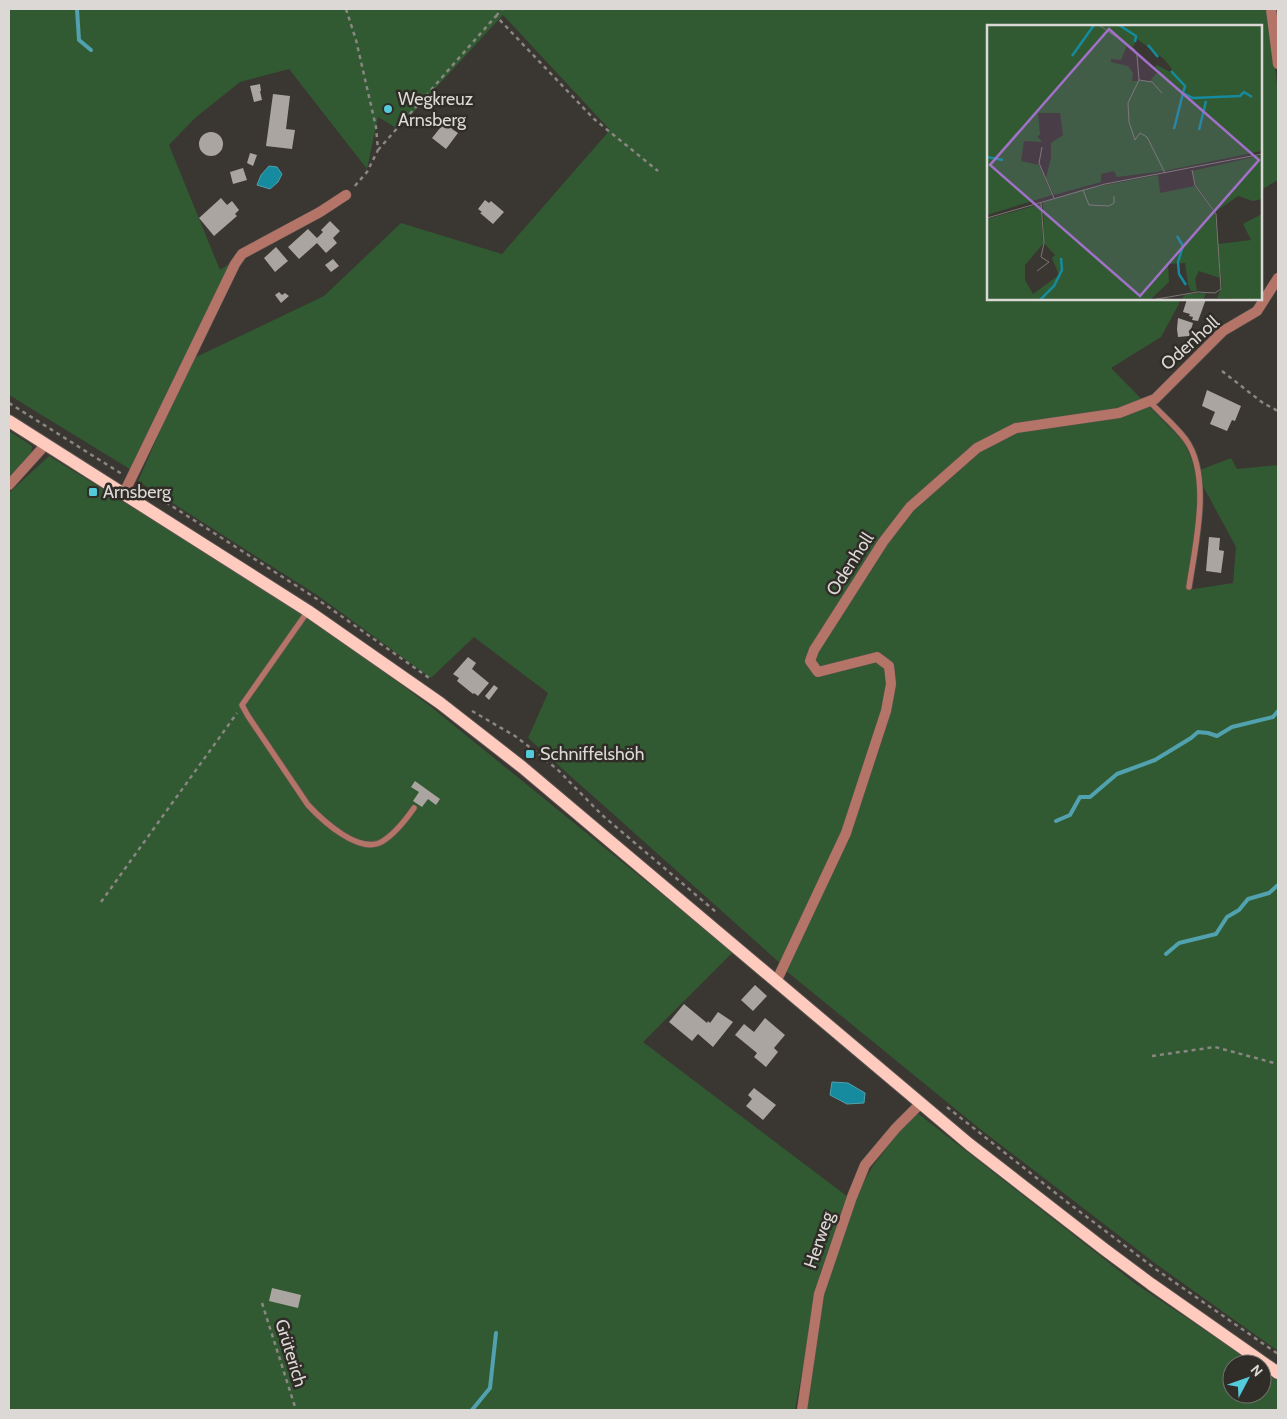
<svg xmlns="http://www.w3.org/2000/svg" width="1287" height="1419" viewBox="0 0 1287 1419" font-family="Cabin,sans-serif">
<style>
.green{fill:#315a32}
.water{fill:#168a9e;stroke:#51a1ae}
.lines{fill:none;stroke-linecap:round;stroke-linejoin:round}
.stream{stroke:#51a1ae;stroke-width:4}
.building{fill:#aaa5a0}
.lane-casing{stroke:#57534f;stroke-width:7}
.street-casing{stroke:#57534f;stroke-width:11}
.primary-casing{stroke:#57534f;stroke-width:14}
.path{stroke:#8a8682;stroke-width:2.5;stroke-dasharray:4 4;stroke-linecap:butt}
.lane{stroke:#b47568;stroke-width:5.5}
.street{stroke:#b47568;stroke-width:10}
.primary{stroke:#ffcbbf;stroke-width:12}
.poi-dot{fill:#53cbda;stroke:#302c27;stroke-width:2}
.labels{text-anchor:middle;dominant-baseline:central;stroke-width:5;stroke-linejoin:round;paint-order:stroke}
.poi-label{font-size:18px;fill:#dbd8d5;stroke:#302c27;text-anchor:start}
.street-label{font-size:18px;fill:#dbd8d5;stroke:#302c27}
.inset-river{fill:none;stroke:#168a9e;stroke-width:2.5}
.inset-road{fill:none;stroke:#7a7773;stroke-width:1}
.view{fill:#a171c8;fill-opacity:0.15;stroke:#a171c8;stroke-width:2.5}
.inset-edge{fill:none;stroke:#dbd8d5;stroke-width:2.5}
</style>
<rect width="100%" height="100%" fill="#3a3631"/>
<!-- green -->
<path class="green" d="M 9,9 L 1268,9 L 1278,93 L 1278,180 L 1261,190 L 1261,26 L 988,26 L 988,299 L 1179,299 L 1179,304 L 1161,337 L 1111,368 L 1184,442 L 1192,461 L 1197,483 L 1198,511 L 1187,590 L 1233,583 L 1236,547 L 1203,486 L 1200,470 L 1231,458 L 1237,469 L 1278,465 L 1278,1351 L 1156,1264 L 980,1129 L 785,970 L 844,832 L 781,964 L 528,738 L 548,693 L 474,637 L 431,678 L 317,595 L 138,481 L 192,359 L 324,296 L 401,223 L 502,254 L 610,130 L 503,15 L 398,129 L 378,117 L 367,169 L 289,69 L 240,82 L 195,118 L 169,145 L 220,270 L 232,262 L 133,471 L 9,395 Z
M 9,431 L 32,446 L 31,455 L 9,480 Z
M 49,456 L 311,618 L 430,706 L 733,952 L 643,1042 L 848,1197 L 820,1273 L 795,1410 L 9,1410 L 9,493 Z
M 915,1111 L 1136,1284 L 1255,1364 L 1232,1364 L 1232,1394 L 1262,1394 L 1262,1369 L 1278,1380 L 1278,1410 L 806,1410 L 827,1275 L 854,1200 L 872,1167 Z"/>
<!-- water -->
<path class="water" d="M 269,166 L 277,167 L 282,174 L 278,182 L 270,189 L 257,185 L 261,175 Z
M 832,1082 L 848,1083 L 865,1093 L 864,1103 L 847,1104 L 830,1095 Z"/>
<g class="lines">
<!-- stream -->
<path class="stream" d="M 77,9 L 79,40 L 91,50
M 1056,821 L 1070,815 L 1080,797 L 1090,797 L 1117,774 L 1155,760 L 1191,738 L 1198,732 L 1208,733 L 1217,736 L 1232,727 L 1273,717 L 1278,711
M 1166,954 L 1179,943 L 1216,934 L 1227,917 L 1239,910 L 1248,899 L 1269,893 L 1278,885
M 472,1410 L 490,1388 L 496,1333"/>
</g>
<!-- building -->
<path class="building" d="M 260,84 L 261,91 L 260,91 L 262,100 L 254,102 L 250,86 Z
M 273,94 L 290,96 L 286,129 L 295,130 L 292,149 L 266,146 Z
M 444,123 L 450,127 L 451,125 L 453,127 L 452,129 L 458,133 L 446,149 L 432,138 Z
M199 144a12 12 0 1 1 24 0a12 12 0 1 1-24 0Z
M 250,153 L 257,155 L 253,166 L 247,163 Z
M 243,168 L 247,180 L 233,184 L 230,172 Z
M 221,198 L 227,205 L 232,201 L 239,210 L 235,214 L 237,216 L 214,236 L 199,218 Z
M 485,200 L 489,203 L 491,201 L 504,212 L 493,224 L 480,213 L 482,212 L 478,209 Z
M 330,221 L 340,231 L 333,238 L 337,243 L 326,253 L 317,243 L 299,259 L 288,247 L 308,229 L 317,238 L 323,232 L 321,230 Z
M 276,247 L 288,261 L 275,272 L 264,258 Z
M 333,259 L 339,266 L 331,272 L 325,265 Z
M 279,292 L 282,295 L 285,293 L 289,296 L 281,303 L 275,295 Z
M 1187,299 L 1206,299 L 1198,321 L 1192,320 L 1193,317 L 1189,316 L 1190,314 L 1183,312 Z
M 1178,318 L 1193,323 L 1189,336 L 1178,337 L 1177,329 Z
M 1207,390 L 1241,406 L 1235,421 L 1232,420 L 1227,431 L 1210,424 L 1215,412 L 1202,406 Z
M 1209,537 L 1220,538 L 1219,550 L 1224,551 L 1221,573 L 1206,571 Z
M 468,657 L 476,663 L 472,669 L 489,683 L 478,696 L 474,693 L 473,694 L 457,681 L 459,678 L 453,674 Z
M 494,685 L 498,688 L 489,700 L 485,696 Z
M 415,781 L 440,799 L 436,805 L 428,799 L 422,807 L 413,801 L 419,792 L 411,787 Z
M 755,985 L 767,996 L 753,1011 L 741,1000 Z
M 684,1004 L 707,1023 L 708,1021 L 710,1023 L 718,1012 L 733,1022 L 713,1047 L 698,1034 L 692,1041 L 669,1022 Z
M 765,1018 L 785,1035 L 774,1048 L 778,1052 L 766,1067 L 754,1057 L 757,1053 L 735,1035 L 744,1024 L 754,1032 Z
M 754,1088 L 776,1105 L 763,1120 L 746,1106 L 752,1099 L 748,1095 Z
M 272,1288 L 301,1295 L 298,1308 L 269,1301 Z"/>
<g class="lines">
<!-- lane casing -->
<g class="lane-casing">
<path id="lane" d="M 1149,401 C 1161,414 1176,426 1186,440 C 1212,477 1195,546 1189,587
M 308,611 L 242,705 L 248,716 L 308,805 C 322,820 360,856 383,841 C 394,834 407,818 414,808"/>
</g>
<!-- street casing -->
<g class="street-casing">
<path id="street" d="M 1271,9 L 1278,64
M 9,485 L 46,444
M 124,493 L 235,264 L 242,254 L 320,212 L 346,195
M 776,982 L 846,833 L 886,711 L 891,684 L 889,666 L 877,657 L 818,672 L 810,661 L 814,650 L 883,542 L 910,507 L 977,448 L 1016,428 L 1119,413 L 1155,399 L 1223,331 L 1257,311 L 1278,278
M 802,1410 L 819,1294 L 852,1197 L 865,1165 L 896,1128 L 920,1104"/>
</g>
<!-- primary casing -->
<g class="primary-casing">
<path id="primary" d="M 9,421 L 308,611 L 440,703 L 522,767 L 969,1144 L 1104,1249 L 1151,1284 L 1278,1373"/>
</g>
<!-- path -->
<path class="path" d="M 346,9 L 356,40 L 376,127 L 378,150 L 367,172 L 354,187
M 496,16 L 502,9
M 378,150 L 496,16 L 594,119 L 658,171
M 1222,371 L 1263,403 L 1278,411
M 9,403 L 122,474
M 139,485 L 317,599 L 432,680
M 472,711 L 515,736 L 536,752 L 558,770 L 602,815 L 716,912
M 101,902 L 237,713
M 1152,1056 L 1215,1047 L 1278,1064
M 947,1107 L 1067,1202 L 1157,1270 L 1278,1354
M 262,1303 L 296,1410"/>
<!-- lane -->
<use href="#lane" class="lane"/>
<!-- street -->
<use href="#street" class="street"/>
<!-- primary -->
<use href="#primary" class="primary"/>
</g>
<!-- markers -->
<g class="poi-dot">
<circle cx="388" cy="109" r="5"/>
<rect x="88" y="487" width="10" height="10" rx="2.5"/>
<rect x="525" y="749" width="10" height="10" rx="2.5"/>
</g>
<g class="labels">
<!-- poi labels -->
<g class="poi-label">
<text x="398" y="99">Wegkreuz<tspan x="398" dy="21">Arnsberg</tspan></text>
<text x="103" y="492">Arnsberg</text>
<text x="540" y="754">Schniffelshöh</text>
</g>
<!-- street labels -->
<g class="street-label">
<text transform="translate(1190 343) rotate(-42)">Odenholl</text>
<text transform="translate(850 564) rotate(-57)">Odenholl</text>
<text transform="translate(819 1240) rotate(-71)">Herweg</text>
<text transform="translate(291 1353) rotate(73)">Grüterich</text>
</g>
</g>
<!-- overview -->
<g transform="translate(987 25)">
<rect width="275" height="275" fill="#3a3631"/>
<path d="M 0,0 L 275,0 L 275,126 L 177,146 L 130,152 L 127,146 L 114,149 L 114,157 L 67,170 L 59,153 L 64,133 L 64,118 L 76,110 L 73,88 L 51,88 L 53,110 L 50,111 L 55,117 L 37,116 L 34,136 L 52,140 L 65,170 L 0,190 ZM 150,14 L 177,34 L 185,44 L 183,47 L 170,40 L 167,43 L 172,45 L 163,56 L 145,56 L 146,48 L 141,41 L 124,37 L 124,34 L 134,35 L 140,20 L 146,22 ZM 275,130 L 275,174 L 266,176 L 251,171 L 228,187 L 209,160 L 205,146 ZM 171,150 L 173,168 L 208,161 L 228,189 L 231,219 L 264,215 L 256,199 L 275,189 L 275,275 L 230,273 L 235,262 L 231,220 L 233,253 L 212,246 L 208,254 L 210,266 L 204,266 L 201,259 L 198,238 L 181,239 L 182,257 L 163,275 L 0,275 L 0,194 L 54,179 L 56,219 L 38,240 L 38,255 L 46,269 L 72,250 L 65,233 L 68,230 L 57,218 L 56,177 L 97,164 ZM 219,268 L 216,275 L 193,275 L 199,269 Z" fill="#315a32" fill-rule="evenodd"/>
<path class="inset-river" d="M 132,0 L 149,11 L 148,17M 161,20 L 171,32M 85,31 L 107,0M 184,46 L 198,61 L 196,68 L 206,73 L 253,71 L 257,67 L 265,72M 187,104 L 196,68M 212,105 L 219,76M 0,132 L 16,135M 190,211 L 196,221 L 191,237 L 192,249 L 199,260M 53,275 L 67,261 L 75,245 L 74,233"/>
<path class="inset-road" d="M 112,0 L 147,24 L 150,30 L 152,55 L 141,78 L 142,97 L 148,115 L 153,108 L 160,112 L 178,148M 152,55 L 165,57 L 175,68M 55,122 L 52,138 L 67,173M 96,165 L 102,180 L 122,181 L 127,178 L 127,171M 0,193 L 118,159 L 275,129M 50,246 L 62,237 L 54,232 L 57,218 L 54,178M 164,275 L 211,267 L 228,268 L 234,264 L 229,189 L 208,160 L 205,145"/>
<path class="view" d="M 122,4 L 272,135 L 153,271 L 3,140 Z"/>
<rect width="275" height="275" class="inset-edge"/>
</g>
<!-- border -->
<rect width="1287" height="1419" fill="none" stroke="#dbd8d5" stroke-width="20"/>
<!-- north arrow -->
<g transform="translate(1247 1379) rotate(49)"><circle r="24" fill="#302c27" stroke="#74716d"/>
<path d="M0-4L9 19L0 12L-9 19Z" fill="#53cbda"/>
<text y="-8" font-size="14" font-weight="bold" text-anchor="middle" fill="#dbd8d5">N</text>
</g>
</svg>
